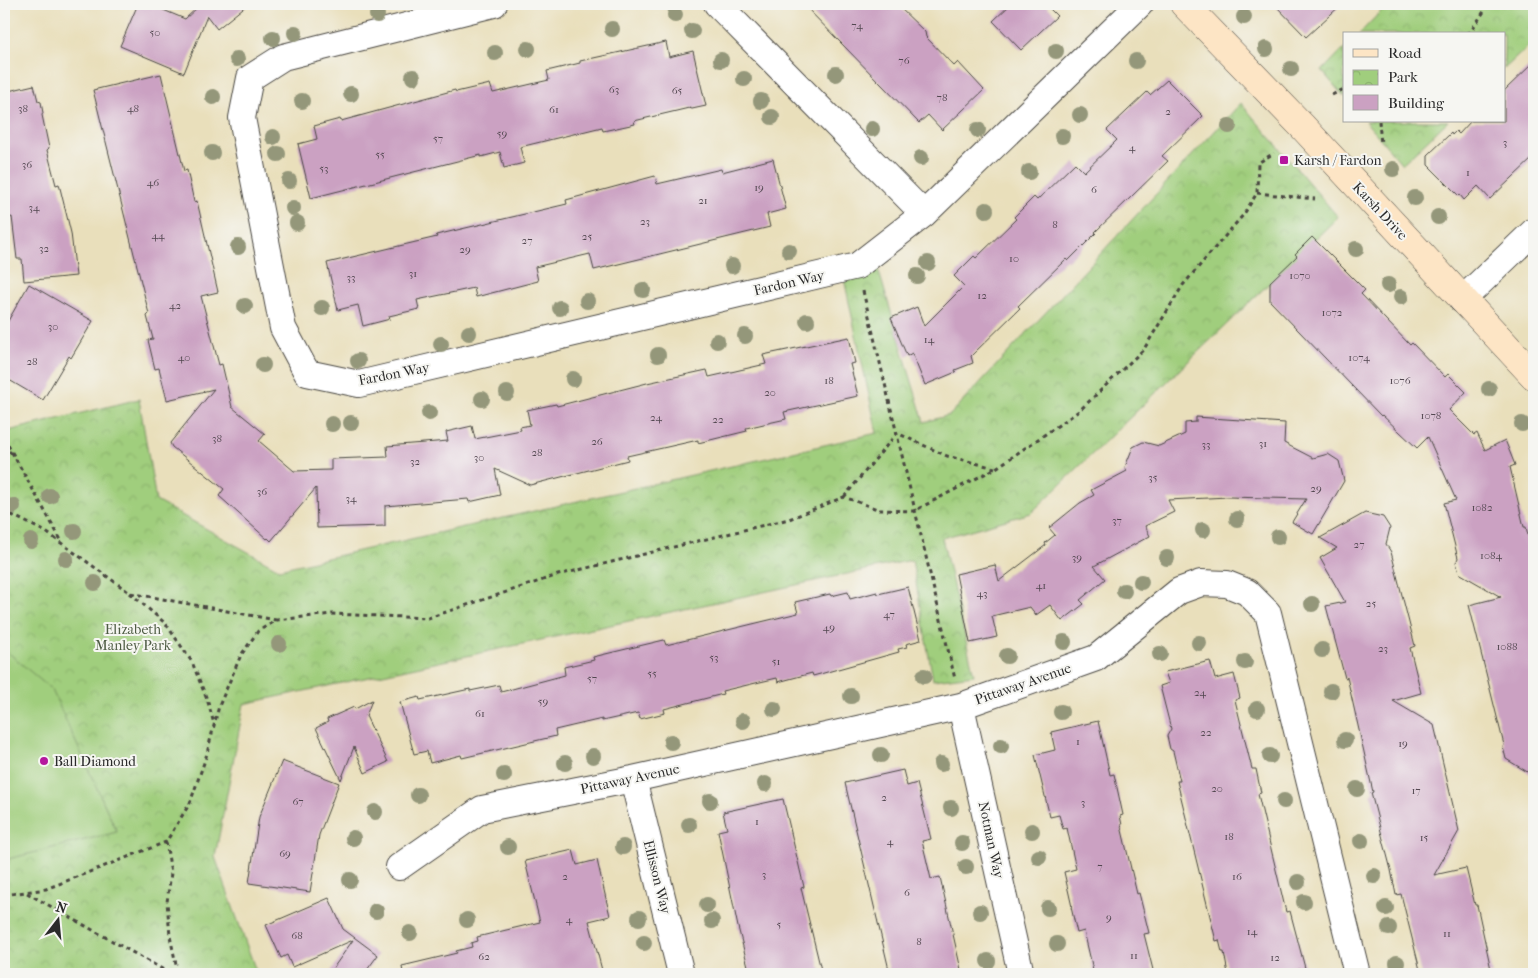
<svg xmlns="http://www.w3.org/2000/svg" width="1538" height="978" viewBox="0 0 1538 978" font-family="'IM FELL French Canon',serif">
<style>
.park{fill:url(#park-crowns);stroke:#667c54}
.pitch{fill:#a0ce7d;stroke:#667c54}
.building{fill:#cba1c2}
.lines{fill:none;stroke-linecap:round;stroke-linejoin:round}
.street-casing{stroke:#484641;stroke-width:28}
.secondary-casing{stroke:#484641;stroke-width:29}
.path{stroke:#484641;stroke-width:3;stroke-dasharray:4 4;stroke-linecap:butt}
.street{stroke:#fff;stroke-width:26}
.secondary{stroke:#fde5c5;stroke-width:28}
.tree{fill:#94977a}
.poi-dot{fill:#b5179e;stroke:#f6f6f2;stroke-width:2}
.labels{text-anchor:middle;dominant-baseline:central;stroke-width:4;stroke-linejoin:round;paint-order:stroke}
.number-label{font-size:11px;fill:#534851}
.poi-label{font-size:14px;fill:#2b2b2b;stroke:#f6f6f2;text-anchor:start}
.street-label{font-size:14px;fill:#2b2b2b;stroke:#f6f6f2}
.park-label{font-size:14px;fill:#4e5c44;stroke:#f6f6f2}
</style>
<defs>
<pattern id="park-crowns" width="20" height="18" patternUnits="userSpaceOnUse" patternTransform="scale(1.25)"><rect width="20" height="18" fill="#a0ce7d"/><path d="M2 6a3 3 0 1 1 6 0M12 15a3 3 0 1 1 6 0" fill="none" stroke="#8ab16c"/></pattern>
</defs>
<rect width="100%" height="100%" fill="#f6f6f2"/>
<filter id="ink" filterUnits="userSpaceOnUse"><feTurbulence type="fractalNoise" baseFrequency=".02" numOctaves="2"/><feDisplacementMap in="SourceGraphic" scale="10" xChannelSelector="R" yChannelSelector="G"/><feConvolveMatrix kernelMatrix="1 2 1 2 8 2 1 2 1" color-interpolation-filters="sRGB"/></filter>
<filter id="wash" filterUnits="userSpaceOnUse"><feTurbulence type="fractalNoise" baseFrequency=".0096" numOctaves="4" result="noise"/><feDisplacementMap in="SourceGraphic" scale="20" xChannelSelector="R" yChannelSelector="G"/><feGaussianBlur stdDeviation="1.12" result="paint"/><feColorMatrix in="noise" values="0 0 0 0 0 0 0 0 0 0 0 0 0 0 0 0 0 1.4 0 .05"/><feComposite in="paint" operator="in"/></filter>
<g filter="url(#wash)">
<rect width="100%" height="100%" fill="#e9dfbb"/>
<!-- park -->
<path class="park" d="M 1388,4 L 1534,4 L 1534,41 L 1504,69 L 1504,34 L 1359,34 Z
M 1344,48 L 1344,97 L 1322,71 Z
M 1241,103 L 1338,217 L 1031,513 L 942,538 L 974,675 L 933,680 L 912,560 L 244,704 L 215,857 L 257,974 L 4,974 L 4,432 L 139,399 L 156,501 L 279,569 L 877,433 L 844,279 L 877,265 L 924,422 L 950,415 Z
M 1365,121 L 1448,121 L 1402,164 Z"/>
<!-- pitch -->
<path class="pitch" d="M 4,649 L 52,690 L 117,832 L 4,860 Z"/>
<g id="blocks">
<!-- building -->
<path class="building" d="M 138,4 L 149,4 L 185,19 L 199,6 L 197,4 L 248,4 L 217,29 L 207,16 L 184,73 L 120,46 Z
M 803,4 L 896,4 L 925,32 L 926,37 L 954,66 L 958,62 L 984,90 L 942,130 L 928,115 L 919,123 Z
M 1011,4 L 1045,4 L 1057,16 L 1021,50 L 993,21 Z
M 1274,4 L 1342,4 L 1306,37 Z
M 666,42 L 669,57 L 693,51 L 706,106 L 692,109 L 689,108 L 634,121 L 635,124 L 603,131 L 602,127 L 520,147 L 524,163 L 504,168 L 500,152 L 481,157 L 481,155 L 311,198 L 298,144 L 317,139 L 314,126 L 340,119 L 341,121 L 455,90 L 456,92 L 490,84 L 493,93 L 549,80 L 547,71 L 580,63 L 580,61 Z
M 1534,62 L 1534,157 L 1490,199 L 1478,186 L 1464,200 L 1460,195 L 1459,196 L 1428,165 L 1428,155 L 1451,133 L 1452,135 L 1456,131 L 1459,134 L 1471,121 L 1504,121 L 1504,91 Z
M 161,74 L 184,171 L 187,170 L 194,202 L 197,201 L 218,292 L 201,296 L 219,365 L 222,364 L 232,407 L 265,434 L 259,441 L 294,471 L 331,470 L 331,459 L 388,457 L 387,446 L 448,441 L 446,432 L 472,426 L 475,439 L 521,430 L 520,427 L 530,425 L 527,410 L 556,404 L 557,406 L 647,383 L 707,370 L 709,377 L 766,364 L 763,355 L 849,337 L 855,363 L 850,364 L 858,396 L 784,412 L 786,419 L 746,428 L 747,431 L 698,443 L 698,440 L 627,456 L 628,460 L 530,485 L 495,469 L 500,495 L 469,502 L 468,499 L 385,506 L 385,526 L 317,528 L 316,488 L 271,541 L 268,538 L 267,539 L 219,496 L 224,489 L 172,447 L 170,443 L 214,389 L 167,400 L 159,368 L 155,369 L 148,340 L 153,339 L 147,316 L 149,314 L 93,90 Z
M 1167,80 L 1203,116 L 1162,156 L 1168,161 L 1095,232 L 1096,233 L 1068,261 L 1066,259 L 1018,306 L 1020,308 L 971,356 L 973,363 L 955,370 L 956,372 L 925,385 L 912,353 L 907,356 L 891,318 L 917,307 L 924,326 L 964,286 L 954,276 L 974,256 L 976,258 L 1016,219 L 1014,217 L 1034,197 L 1037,200 L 1075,163 L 1084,172 L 1117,140 L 1107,130 L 1147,92 L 1150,95 Z
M 34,85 L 38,101 L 41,102 L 43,113 L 42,115 L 49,148 L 47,150 L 56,185 L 59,184 L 71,233 L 76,276 L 24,281 L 22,259 L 17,259 L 12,217 L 4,219 L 4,92 Z
M 773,159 L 786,209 L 767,214 L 770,227 L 594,270 L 590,254 L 535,267 L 538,281 L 476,297 L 474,288 L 417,300 L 419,309 L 389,316 L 390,319 L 363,326 L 358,305 L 338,310 L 327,263 L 437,237 L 436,235 L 567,204 L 566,200 L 655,176 L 657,184 L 721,169 L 722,172 Z
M 1312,237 L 1365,290 L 1361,294 L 1410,345 L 1412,343 L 1445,377 L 1448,374 L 1466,392 L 1449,410 L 1474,435 L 1477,433 L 1485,450 L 1505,440 L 1515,465 L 1510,467 L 1524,527 L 1526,527 L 1534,560 L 1534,776 L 1506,759 L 1503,747 L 1504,745 L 1469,605 L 1501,597 L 1459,573 L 1456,562 L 1458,558 L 1444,503 L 1456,500 L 1428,437 L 1417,448 L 1382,415 L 1381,416 L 1270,301 L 1270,282 L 1297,256 L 1295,254 Z
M 29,284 L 93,321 L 71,358 L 69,356 L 43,400 L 4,377 L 4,328 Z
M 1196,417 L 1285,423 L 1284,443 L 1313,458 L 1328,454 L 1339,461 L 1344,481 L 1313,534 L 1292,522 L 1306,499 L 1228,497 L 1168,500 L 1174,512 L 1145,526 L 1150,536 L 1094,566 L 1105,579 L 1080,600 L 1084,604 L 1062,621 L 1050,605 L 1036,615 L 1030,607 L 992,616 L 997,637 L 970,643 L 956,574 L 995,565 L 999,581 L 1046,545 L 1045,543 L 1055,535 L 1049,528 L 1080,503 L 1094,495 L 1091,490 L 1127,471 L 1125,467 L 1133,447 L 1143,442 L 1159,446 L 1185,434 L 1185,423 L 1196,422 Z
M 1365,513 L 1383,517 L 1390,528 L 1386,544 L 1391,552 L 1415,646 L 1410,648 L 1421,693 L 1393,701 L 1434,725 L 1459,831 L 1434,875 L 1466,868 L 1475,905 L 1477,905 L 1492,974 L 1421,974 L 1401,894 L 1396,895 L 1391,870 L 1371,793 L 1373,792 L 1347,677 L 1345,678 L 1326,606 L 1345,602 L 1320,558 L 1337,548 L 1320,538 Z
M 908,587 L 921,640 L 906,644 L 907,647 L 898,649 L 899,652 L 813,676 L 812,673 L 778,682 L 777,678 L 722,691 L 723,694 L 664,709 L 665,713 L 640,719 L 638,713 L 602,721 L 602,719 L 555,730 L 556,736 L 462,758 L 461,755 L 430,763 L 427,751 L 414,754 L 400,702 L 419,697 L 420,700 L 470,689 L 470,691 L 499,685 L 501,692 L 565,675 L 564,667 L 594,660 L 593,657 L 664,640 L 666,645 L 798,613 L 795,602 L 830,594 L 831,596 L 848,592 L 850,599 L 877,592 L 878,594 Z
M 1210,661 L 1215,679 L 1234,674 L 1240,698 L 1235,700 L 1252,769 L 1256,769 L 1261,793 L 1258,794 L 1286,912 L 1290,911 L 1305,968 L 1277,974 L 1228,974 L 1224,952 L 1222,952 L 1219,940 L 1216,941 L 1177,781 L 1180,781 L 1173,751 L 1170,749 L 1167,736 L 1171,729 L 1160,686 L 1169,683 L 1165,672 Z
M 372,700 L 366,716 L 388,762 L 365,773 L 354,747 L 341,780 L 316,728 L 328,722 L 327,719 L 354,707 L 355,709 Z
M 1098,721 L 1110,775 L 1114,774 L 1123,815 L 1120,816 L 1122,825 L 1121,826 L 1137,894 L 1139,893 L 1149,933 L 1144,934 L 1154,974 L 1094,974 L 1084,931 L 1077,933 L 1071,907 L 1072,907 L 1064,872 L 1076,869 L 1067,828 L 1063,829 L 1059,815 L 1050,817 L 1035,755 L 1055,750 L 1051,732 Z
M 282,761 L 339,783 L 319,835 L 310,892 L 249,883 L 259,817 Z
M 903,770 L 907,786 L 917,783 L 931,839 L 922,841 L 931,879 L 940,877 L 962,974 L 890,974 L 845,783 Z
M 783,799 L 804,887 L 801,888 L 822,974 L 750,974 L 738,927 L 718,831 L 727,829 L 723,812 Z
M 573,850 L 577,865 L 597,860 L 610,916 L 589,921 L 603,974 L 403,974 L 402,966 L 457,953 L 456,951 L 472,947 L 471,943 L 478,941 L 477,937 L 540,922 L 525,861 Z
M 329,898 L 343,929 L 378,955 L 364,974 L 329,974 L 353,940 L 292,967 L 287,955 L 281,958 L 266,925 Z"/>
</g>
</g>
<g filter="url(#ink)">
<use href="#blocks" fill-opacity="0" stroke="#484641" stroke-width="1"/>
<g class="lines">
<!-- street casing -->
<g class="street-casing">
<path id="street" d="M 494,4 L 283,57 L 250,78 L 242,118 L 283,328 L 307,373 L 359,384 L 857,266 L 924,214 L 1140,4
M 717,4 L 924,214
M 1462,300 L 1534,231
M 961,706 L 1021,974
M 633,779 L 681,974
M 399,867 L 482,809 L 633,779 L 961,706 L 1096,658 L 1179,591 L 1201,583 L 1227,584 L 1247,592 L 1268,613 L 1357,974"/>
</g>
<!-- secondary casing -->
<g class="secondary-casing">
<path id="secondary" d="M 1184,4 L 1302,126 L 1534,376"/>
</g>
<!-- path -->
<path class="path" d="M 1467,34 L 1471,31 L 1489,4
M 1332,95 L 1344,89
M 1379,121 L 1381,144
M 1257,193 L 1315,199
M 863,291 L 955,679
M 4,438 L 61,540
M 4,459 L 11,451
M 844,497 L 897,433 L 947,456 L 995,468
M 4,511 L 46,532 L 130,593 L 276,620
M 130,593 L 166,624 L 192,662 L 208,702 L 214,724
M 166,842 L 171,873 L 167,902 L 170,936 L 178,974
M 27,893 L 171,974
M 4,895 L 46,889 L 166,842 L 190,803 L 206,757 L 219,706 L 241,655 L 258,631 L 277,620 L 332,614 L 428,618 L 558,575 L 789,519 L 844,497 L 880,510 L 914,511 L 996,468 L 1079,411 L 1144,349 L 1183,285 L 1244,214 L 1257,193 L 1258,163 L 1274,153"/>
<!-- street -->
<use href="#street" class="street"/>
<!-- secondary -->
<use href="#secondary" class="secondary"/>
</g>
<!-- trees -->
<g class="tree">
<circle cx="377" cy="15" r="8"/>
<circle cx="675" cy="15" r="8"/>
<circle cx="1244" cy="17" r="8"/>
<circle cx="612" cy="29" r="8"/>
<circle cx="692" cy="31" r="8"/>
<circle cx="295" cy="33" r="8"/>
<circle cx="273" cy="38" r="8"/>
<circle cx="528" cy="49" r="8"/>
<circle cx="1266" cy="49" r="8"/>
<circle cx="1056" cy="51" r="8"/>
<circle cx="495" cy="53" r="8"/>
<circle cx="237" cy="59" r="8"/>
<circle cx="721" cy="60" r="8"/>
<circle cx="1136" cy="61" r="8"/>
<circle cx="1291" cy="69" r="8"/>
<circle cx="836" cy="74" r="8"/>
<circle cx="413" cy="77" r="8"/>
<circle cx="744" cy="79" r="8"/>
<circle cx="351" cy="94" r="8"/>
<circle cx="213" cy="97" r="8"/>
<circle cx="302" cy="101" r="8"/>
<circle cx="761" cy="101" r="8"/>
<circle cx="1080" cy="115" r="8"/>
<circle cx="772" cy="117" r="8"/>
<circle cx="1229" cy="126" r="8"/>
<circle cx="872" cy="129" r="8"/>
<circle cx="978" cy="130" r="8"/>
<circle cx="1062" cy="136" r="8"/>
<circle cx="273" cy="137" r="8"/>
<circle cx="212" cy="153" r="8"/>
<circle cx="278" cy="154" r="8"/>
<circle cx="921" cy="158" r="8"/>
<circle cx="1393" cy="169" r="8"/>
<circle cx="1029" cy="172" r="8"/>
<circle cx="289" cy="181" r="8"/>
<circle cx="1415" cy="198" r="8"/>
<circle cx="293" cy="208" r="8"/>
<circle cx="986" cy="210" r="8"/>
<circle cx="1438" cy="217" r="8"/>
<circle cx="297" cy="223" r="8"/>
<circle cx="238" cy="247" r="8"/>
<circle cx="1356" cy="249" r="8"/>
<circle cx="789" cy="251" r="8"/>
<circle cx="928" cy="263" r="8"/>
<circle cx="732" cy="266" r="8"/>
<circle cx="917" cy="276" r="8"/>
<circle cx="1388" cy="285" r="8"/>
<circle cx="643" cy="290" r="8"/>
<circle cx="1401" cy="297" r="8"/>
<circle cx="587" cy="301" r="8"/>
<circle cx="245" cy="306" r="8"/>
<circle cx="322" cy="308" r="8"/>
<circle cx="560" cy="308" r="8"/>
<circle cx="807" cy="321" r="8"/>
<circle cx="469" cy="333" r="8"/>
<circle cx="745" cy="336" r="8"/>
<circle cx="717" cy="341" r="8"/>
<circle cx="441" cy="344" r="8"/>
<circle cx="658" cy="355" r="8"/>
<circle cx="358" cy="361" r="8"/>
<circle cx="263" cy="365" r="8"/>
<circle cx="573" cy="379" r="8"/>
<circle cx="1489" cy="389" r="8"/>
<circle cx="507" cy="393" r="8"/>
<circle cx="482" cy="399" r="8"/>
<circle cx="429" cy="413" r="8"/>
<circle cx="351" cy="423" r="8"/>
<circle cx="332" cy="424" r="8"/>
<circle cx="1522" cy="424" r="8"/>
<circle cx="50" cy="496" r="8"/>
<circle cx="13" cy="506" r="8"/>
<circle cx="1237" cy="519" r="8"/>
<circle cx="1203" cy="530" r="8"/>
<circle cx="74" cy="531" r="8"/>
<circle cx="1278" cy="537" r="8"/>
<circle cx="31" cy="541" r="8"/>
<circle cx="1167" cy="558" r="8"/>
<circle cx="66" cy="559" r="8"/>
<circle cx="1141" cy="582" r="8"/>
<circle cx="95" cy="583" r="8"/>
<circle cx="1124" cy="591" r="8"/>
<circle cx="1312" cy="604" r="8"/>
<circle cx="1064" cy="642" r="8"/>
<circle cx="1199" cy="643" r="8"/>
<circle cx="279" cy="644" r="8"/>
<circle cx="1322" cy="650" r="8"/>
<circle cx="1160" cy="654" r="8"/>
<circle cx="1007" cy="656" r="8"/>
<circle cx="1245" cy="662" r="8"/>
<circle cx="924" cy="676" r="8"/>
<circle cx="1331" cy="691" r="8"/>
<circle cx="851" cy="696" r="8"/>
<circle cx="774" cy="709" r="8"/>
<circle cx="1257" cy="709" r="8"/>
<circle cx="1061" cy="712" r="8"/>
<circle cx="743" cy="721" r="8"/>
<circle cx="1345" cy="740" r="8"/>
<circle cx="671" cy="742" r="8"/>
<circle cx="1001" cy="746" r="8"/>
<circle cx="881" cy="755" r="8"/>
<circle cx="593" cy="756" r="8"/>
<circle cx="1270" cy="756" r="8"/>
<circle cx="565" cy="763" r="8"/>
<circle cx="941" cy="764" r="8"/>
<circle cx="504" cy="775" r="8"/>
<circle cx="765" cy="784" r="8"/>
<circle cx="1357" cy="789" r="8"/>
<circle cx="418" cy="795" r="8"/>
<circle cx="710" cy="801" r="8"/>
<circle cx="1284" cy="801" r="8"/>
<circle cx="951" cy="808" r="8"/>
<circle cx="375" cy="812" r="8"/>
<circle cx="689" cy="825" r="8"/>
<circle cx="1032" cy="831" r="8"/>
<circle cx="353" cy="838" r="8"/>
<circle cx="1361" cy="841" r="8"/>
<circle cx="962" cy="843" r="8"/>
<circle cx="508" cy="847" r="8"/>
<circle cx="623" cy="847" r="8"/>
<circle cx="1039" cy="857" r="8"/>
<circle cx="966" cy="867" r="8"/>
<circle cx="1374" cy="876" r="8"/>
<circle cx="350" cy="880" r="8"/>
<circle cx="1298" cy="882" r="8"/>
<circle cx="1304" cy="902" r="8"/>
<circle cx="707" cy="905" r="8"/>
<circle cx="1048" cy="908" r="8"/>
<circle cx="1386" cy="908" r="8"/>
<circle cx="376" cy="911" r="8"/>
<circle cx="980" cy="912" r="8"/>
<circle cx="639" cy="918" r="8"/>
<circle cx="467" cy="920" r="8"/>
<circle cx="712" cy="921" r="8"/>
<circle cx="1389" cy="928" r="8"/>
<circle cx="410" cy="933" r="8"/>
<circle cx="644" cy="943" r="8"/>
<circle cx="1057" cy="944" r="8"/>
<circle cx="988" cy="961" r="8"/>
<circle cx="1397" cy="963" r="8"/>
</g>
</g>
<!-- markers -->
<g class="poi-dot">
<rect x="1279" y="155" width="10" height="10" rx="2.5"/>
<circle cx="44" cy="761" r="5"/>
</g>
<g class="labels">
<!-- number labels -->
<g class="number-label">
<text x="857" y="25">74</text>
<text x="155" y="32">50</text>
<text x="904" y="60">76</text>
<text x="614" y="89">63</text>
<text x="677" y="90">65</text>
<text x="942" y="97">78</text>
<text x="23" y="108">38</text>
<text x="133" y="108">48</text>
<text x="554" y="109">61</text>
<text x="1168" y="111">2</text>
<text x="502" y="133">59</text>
<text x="438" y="138">57</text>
<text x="1505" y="142">3</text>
<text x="1132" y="147">4</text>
<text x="380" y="154">55</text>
<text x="27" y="164">36</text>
<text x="324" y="168">53</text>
<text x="1468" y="172">1</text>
<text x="153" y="182">46</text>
<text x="759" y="187">19</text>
<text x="1094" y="189">6</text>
<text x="703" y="200">21</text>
<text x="34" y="207">34</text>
<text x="645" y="221">23</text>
<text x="1055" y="224">8</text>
<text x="158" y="235">44</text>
<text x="587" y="236">25</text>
<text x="527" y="240">27</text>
<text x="44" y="248">32</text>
<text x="465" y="249">29</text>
<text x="1014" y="258">10</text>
<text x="413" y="273">31</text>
<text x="1300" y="275">1070</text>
<text x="351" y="277">33</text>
<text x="982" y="295">12</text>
<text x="175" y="305">42</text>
<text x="1332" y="312">1072</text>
<text x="53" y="326">30</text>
<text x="929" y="339">14</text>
<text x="184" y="357">40</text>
<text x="1359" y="357">1074</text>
<text x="32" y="361">28</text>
<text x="829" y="380">18</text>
<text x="1400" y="380">1076</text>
<text x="770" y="392">20</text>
<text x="1431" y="415">1078</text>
<text x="656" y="417">24</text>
<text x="718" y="419">22</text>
<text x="217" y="438">38</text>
<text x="597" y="441">26</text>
<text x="1263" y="443">31</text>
<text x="1206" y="444">33</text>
<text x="537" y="452">28</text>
<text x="479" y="457">30</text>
<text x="415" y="461">32</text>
<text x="1153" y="477">35</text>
<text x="1316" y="488">29</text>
<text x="262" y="491">36</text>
<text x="351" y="498">34</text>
<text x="1482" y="507">1082</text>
<text x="1117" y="520">37</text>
<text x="1359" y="544">27</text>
<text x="1491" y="555">1084</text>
<text x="1077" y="557">39</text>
<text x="1041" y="585">41</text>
<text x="982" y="593">43</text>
<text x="1371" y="603">25</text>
<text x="889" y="614">47</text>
<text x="829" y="627">49</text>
<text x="1507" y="646">1088</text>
<text x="1383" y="648">23</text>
<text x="714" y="657">53</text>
<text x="776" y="661">51</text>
<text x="652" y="673">55</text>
<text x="592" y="678">57</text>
<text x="1200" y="692">24</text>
<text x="543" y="701">59</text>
<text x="480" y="713">61</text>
<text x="1206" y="732">22</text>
<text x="1078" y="741">1</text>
<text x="1403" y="743">19</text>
<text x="1217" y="788">20</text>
<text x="1416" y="790">17</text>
<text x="884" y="797">2</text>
<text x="298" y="801">67</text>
<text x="1083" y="802">3</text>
<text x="757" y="821">1</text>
<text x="1229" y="836">18</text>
<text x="1424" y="837">15</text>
<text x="890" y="841">4</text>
<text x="285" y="853">69</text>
<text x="1100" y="866">7</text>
<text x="764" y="874">3</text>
<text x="565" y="876">2</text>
<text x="1237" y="876">16</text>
<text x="907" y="892">6</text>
<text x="1109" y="917">9</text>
<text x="569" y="919">4</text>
<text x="779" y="924">5</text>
<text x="1252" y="931">14</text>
<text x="1447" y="933">11</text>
<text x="297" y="935">68</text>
<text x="919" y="941">8</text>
<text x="1134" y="955">11</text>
<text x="484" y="956">62</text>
<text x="1275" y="957">12</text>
</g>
<!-- poi labels -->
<g class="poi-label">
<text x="1294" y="160">Karsh / Fardon</text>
<text x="54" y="761">Ball Diamond</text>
</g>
<!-- street labels -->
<g class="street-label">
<text transform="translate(1380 211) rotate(47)">Karsh Drive</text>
<text transform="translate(789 283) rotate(-13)">Fardon Way</text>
<text transform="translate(394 374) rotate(-11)">Fardon Way</text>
<text transform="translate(1023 684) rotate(-19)">Pittaway Avenue</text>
<text transform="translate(630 779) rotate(-12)">Pittaway Avenue</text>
<text transform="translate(991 840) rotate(78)">Notman Way</text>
<text transform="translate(657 877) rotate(76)">Ellisson Way</text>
</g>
<!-- park labels -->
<g class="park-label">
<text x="133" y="629">Elizabeth<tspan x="133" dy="16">Manley Park</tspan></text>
</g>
</g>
<!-- margin -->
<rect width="1538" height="978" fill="none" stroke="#f6f6f2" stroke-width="20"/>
<!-- legend -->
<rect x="1343" y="32" width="162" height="90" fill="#f6f6f2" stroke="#a5a5a2"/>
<rect x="1353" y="49" width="25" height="8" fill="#fde5c5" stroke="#a5a5a2"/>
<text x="1388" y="58" font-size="15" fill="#2b2b2b">Road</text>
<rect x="1353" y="70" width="25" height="15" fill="url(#park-crowns)" stroke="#a5a5a2"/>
<text x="1388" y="82" font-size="15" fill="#2b2b2b">Park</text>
<rect x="1353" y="95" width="25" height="15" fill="#cba1c2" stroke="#a5a5a2"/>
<text x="1388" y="108" font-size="15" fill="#2b2b2b">Building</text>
<!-- north arrow -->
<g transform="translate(58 920) rotate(16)" stroke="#f6f6f2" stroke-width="4" paint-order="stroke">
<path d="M0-4L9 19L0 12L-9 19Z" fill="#2b2b2b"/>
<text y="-8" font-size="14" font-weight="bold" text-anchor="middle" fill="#2b2b2b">N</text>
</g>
</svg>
